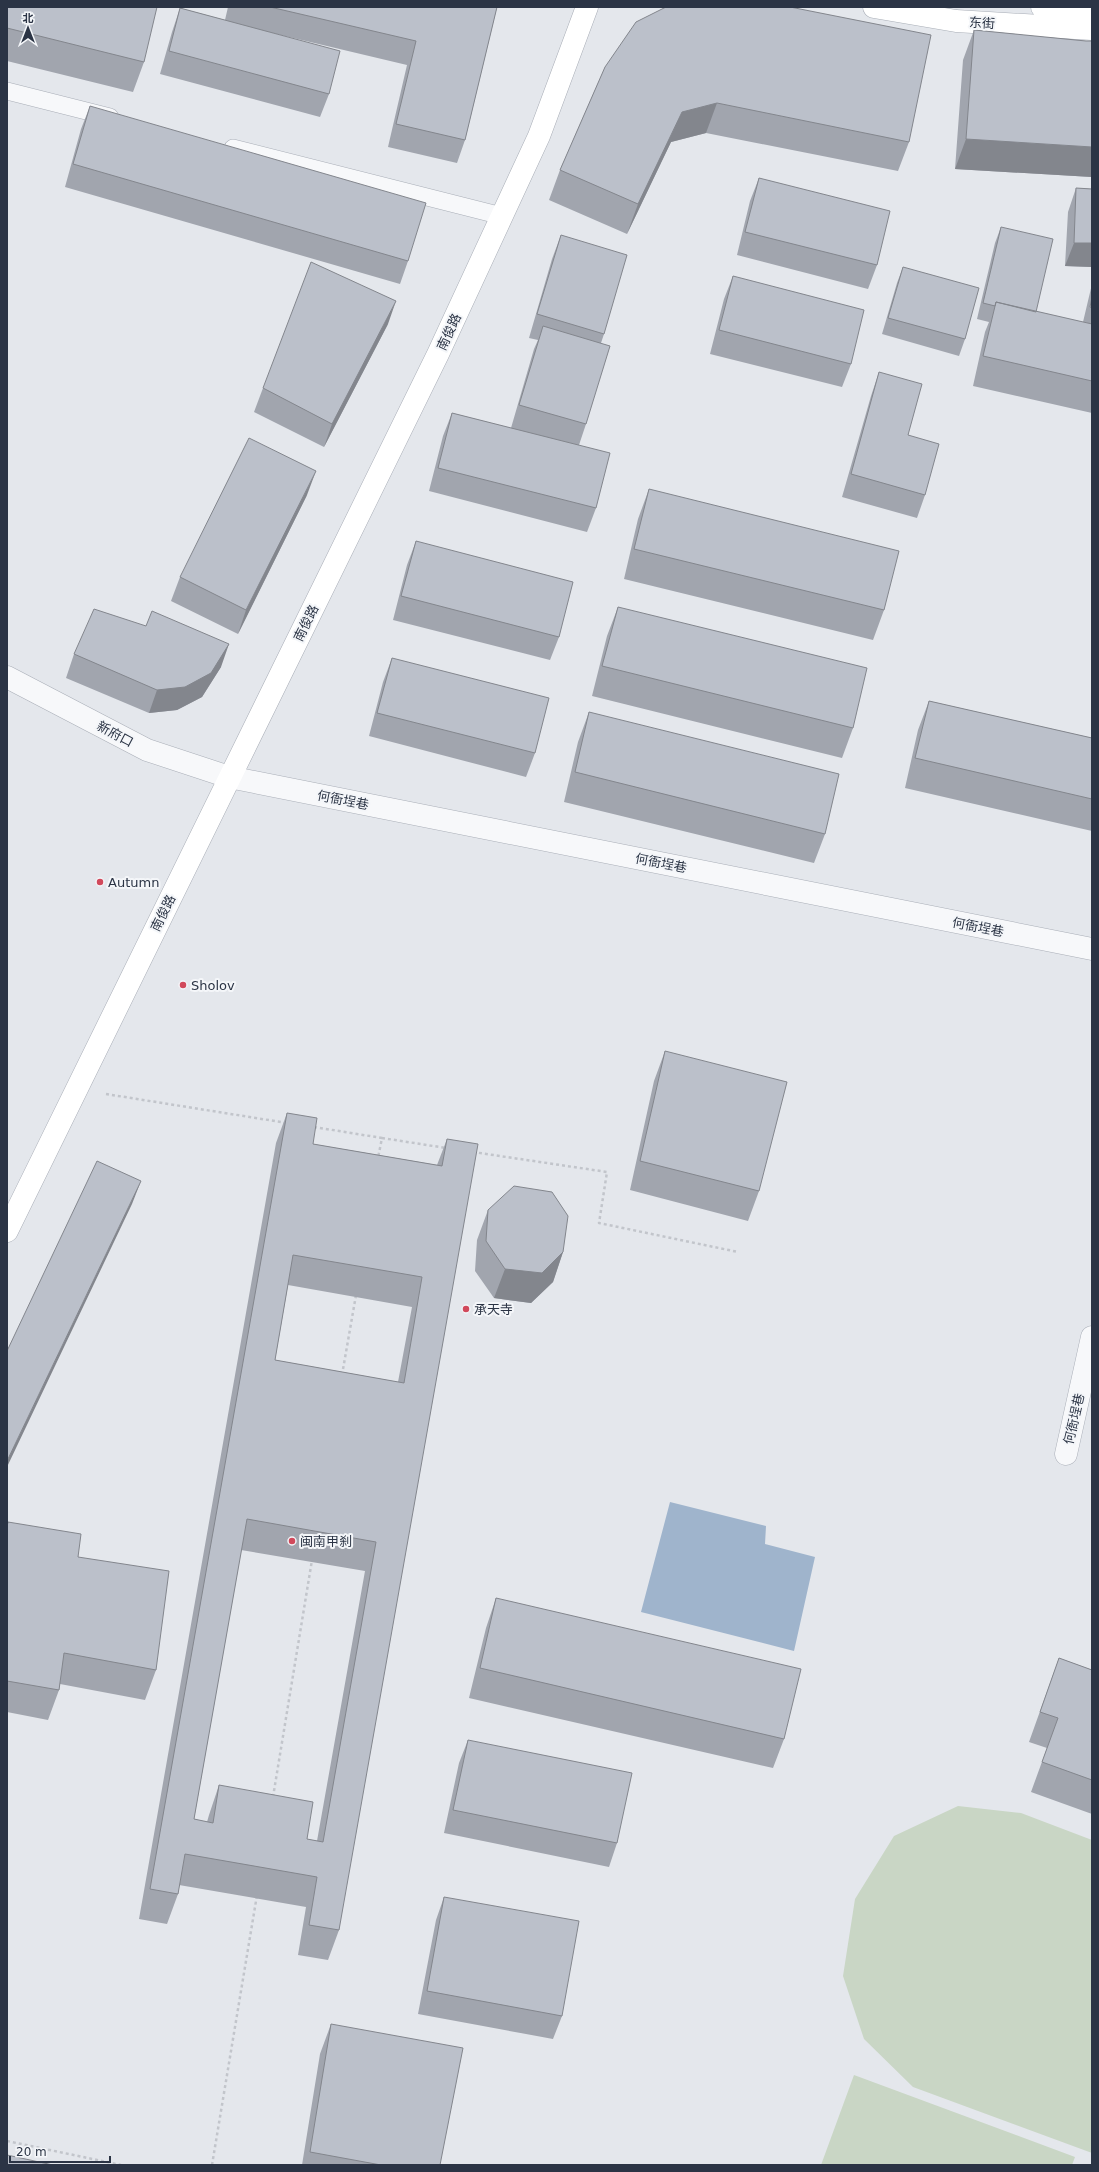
<svg xmlns="http://www.w3.org/2000/svg" width="1099" height="2172" viewBox="0 0 1099 2172" font-family="'DejaVu Sans','Noto Sans SC',sans-serif">
<style>
.green{fill:#c9d6c5}
.water{fill:#9fb4cc}
.lines{fill:none;stroke-linecap:round;stroke-linejoin:round}
.service-casing{stroke:#a9aeb7;stroke-width:18}
.minor-casing{stroke:#a9aeb7;stroke-width:23}
.secondary-casing{stroke:#a9aeb7;stroke-width:23}
.path{stroke:#c2c5cb;stroke-width:2.5;stroke-dasharray:3 3;stroke-linecap:butt}
.service{stroke:#f7f8fa;stroke-width:17}
.minor{stroke:#f7f8fa;stroke-width:22}
.secondary{stroke:#fff;stroke-width:22}
.wall{fill:#a1a5ae;fill-rule:evenodd}
.shaded-wall{fill:#83868d}
.building{fill:#bbc0ca;stroke:#83868d;fill-rule:evenodd}
.poi-dot{fill:#d1495b;stroke:#f4f6f9;stroke-width:1.5}
.labels{text-anchor:middle;dominant-baseline:central;stroke-width:4;stroke-linejoin:round;paint-order:stroke}
.street-label{font-size:13px;fill:#2b3445;stroke:#f4f6f9}
.poi-label{font-size:13px;fill:#2b3445;stroke:#f4f6f9;text-anchor:start}
</style>
<rect width="100%" height="100%" fill="#e4e7ec"/>
<!-- green -->
<path class="green" d="M 958,1806 L 1021,1813 L 1092,1840 L 1092,2153 L 913,2087 L 864,2039 L 843,1976 L 855,1899 L 894,1836 Z
M 854,2075 L 1075,2157 L 1072,2165 L 821,2165 Z"/>
<!-- water -->
<path class="water" d="M 670,1502 L 766,1526 L 765,1544 L 815,1557 L 794,1651 L 641,1612 Z"/>
<g class="lines">
<!-- service casing -->
<g class="service-casing">
<path id="service" d="M 7,91 L 110,117
M 233,148 L 502,216"/>
</g>
<!-- minor casing -->
<g class="minor-casing">
<path id="minor" d="M 7,677 L 147,750 L 229,777 L 1092,949
M 1066,1454 L 1092,1337"/>
</g>
<!-- secondary casing -->
<g class="secondary-casing">
<path id="secondary" d="M 874,7 L 956,21 L 1092,29
M 1042,7 L 1092,13
M 7,1231 L 438,354 L 539,136 L 587,7"/>
</g>
<!-- path -->
<path class="path" d="M 106,1094 L 287,1123
M 314,1127 L 382,1138 L 378,1158
M 382,1138 L 446,1148
M 473,1152 L 607,1172 L 599,1223 L 738,1252
M 342,1375 L 356,1295
M 273,1797 L 312,1560
M 7,2141 L 121,2165
M 212,2165 L 257,1895"/>
<!-- service -->
<use href="#service" class="service"/>
<!-- minor -->
<use href="#minor" class="minor"/>
<!-- secondary -->
<use href="#secondary" class="secondary"/>
</g>
<!-- wall -->
<path class="wall" d="M 7,7 L 144,62 L 133,92 L 7,61 Z
M 228,7 L 497,7 L 465,140 L 457,163 L 388,147 L 407,65 L 268,32 L 329,94 L 320,117 L 160,74 L 172,32 L 180,8 L 225,20 Z
M 974,30 L 1086,41 L 1092,41 L 1092,177 L 955,169 L 963,60 Z
M 605,67 L 909,142 L 898,171 L 706,133 L 671,142 L 627,234 L 549,200 L 560,170 Z
M 90,106 L 408,261 L 400,284 L 65,187 L 81,129 Z
M 759,178 L 877,265 L 868,289 L 737,255 L 750,201 Z
M 1076,188 L 1092,189 L 1092,267 L 1065,266 L 1068,212 Z
M 1001,227 L 1036,312 L 1083,322 L 1092,284 L 1092,413 L 973,386 L 985,332 L 989,322 L 977,319 L 995,243 Z
M 561,235 L 604,334 L 601,343 L 586,424 L 579,445 L 596,508 L 587,532 L 429,491 L 443,436 L 452,413 L 511,428 L 534,349 L 538,340 L 529,338 L 552,259 Z
M 903,267 L 965,339 L 959,356 L 882,334 L 897,283 Z
M 733,276 L 851,364 L 842,387 L 710,354 L 724,299 Z
M 388,324 L 324,447 L 254,412 L 263,388 Z
M 879,372 L 908,435 L 925,495 L 917,518 L 842,497 L 871,396 Z
M 649,489 L 884,610 L 873,640 L 624,579 L 638,519 Z
M 307,495 L 238,634 L 171,601 L 180,577 Z
M 416,541 L 559,637 L 550,660 L 393,620 L 407,565 Z
M 618,607 L 853,728 L 842,758 L 592,696 L 607,636 Z
M 74,654 L 221,667 L 202,697 L 177,710 L 149,713 L 66,678 Z
M 392,658 L 535,753 L 526,777 L 369,736 L 383,682 Z
M 929,701 L 1092,738 L 1092,831 L 905,788 L 918,730 Z
M 589,712 L 825,834 L 814,863 L 564,802 L 578,742 Z
M 665,1051 L 759,1191 L 748,1221 L 630,1190 L 654,1081 Z
M 287,1113 L 313,1144 L 437,1165 L 447,1139 L 339,1930 L 328,1960 L 298,1955 L 306,1907 L 179,1885 L 178,1894 L 167,1924 L 139,1919 L 276,1143 ZM 288,1285 L 412,1307 L 398,1382 L 275,1360 ZM 241,1550 L 365,1571 L 317,1841 L 307,1839 L 219,1785 L 209,1815 L 207,1822 L 194,1819 Z
M 488,1210 L 563,1252 L 553,1282 L 531,1303 L 494,1298 L 475,1271 L 477,1240 Z
M 8,1522 L 78,1557 L 156,1670 L 145,1700 L 60,1684 L 59,1690 L 48,1720 L 7,1712 L 7,1525 Z
M 496,1598 L 784,1739 L 773,1768 L 469,1698 L 486,1628 Z
M 1059,1658 L 1092,1670 L 1092,1814 L 1031,1792 L 1047,1748 L 1029,1742 Z
M 468,1740 L 617,1843 L 609,1867 L 444,1833 L 459,1763 Z
M 444,1897 L 562,2016 L 553,2039 L 418,2014 L 436,1920 Z
M 331,2024 L 440,2165 L 302,2165 L 320,2054 Z"/>
<!-- shaded-wall -->
<path class="shaded-wall" d="M 717,103 L 706,133 L 671,142 L 627,234 L 638,204 L 682,112 Z
M 966,139 L 1092,147 L 1092,177 L 955,169 Z
M 1074,243 L 1092,243 L 1092,267 L 1065,266 Z
M 396,301 L 388,324 L 324,447 L 332,424 Z
M 316,471 L 307,495 L 238,634 L 246,610 Z
M 229,644 L 221,667 L 202,697 L 177,710 L 149,713 L 157,690 Z
M 141,1181 L 132,1204 L 7,1467 L 7,1461 Z
M 563,1252 L 553,1282 L 531,1303 L 494,1298 L 505,1269 Z"/>
<!-- building -->
<path class="building" d="M 7,7 L 157,7 L 144,62 L 7,28 Z
M 270,7 L 497,7 L 465,140 L 396,124 L 416,41 Z
M 666,7 L 790,7 L 931,35 L 909,142 L 717,103 L 682,112 L 638,204 L 560,170 L 605,67 L 636,22 Z
M 180,8 L 340,51 L 329,94 L 169,51 Z
M 974,30 L 1086,41 L 1092,41 L 1092,147 L 966,139 Z
M 90,106 L 426,203 L 408,261 L 73,164 Z
M 759,178 L 890,211 L 877,265 L 745,232 Z
M 1076,188 L 1092,189 L 1092,243 L 1074,243 Z
M 1001,227 L 1053,239 L 1036,312 L 996,302 L 995,306 L 983,303 Z
M 561,235 L 627,255 L 604,334 L 537,314 Z
M 311,262 L 396,301 L 332,424 L 263,388 Z
M 903,267 L 979,288 L 965,339 L 888,318 Z
M 733,276 L 864,310 L 851,364 L 719,330 Z
M 1092,297 L 1092,308 L 1090,307 Z
M 996,302 L 1092,324 L 1092,381 L 983,356 Z
M 543,326 L 610,346 L 586,424 L 519,405 Z
M 879,372 L 922,384 L 908,435 L 939,444 L 925,495 L 851,474 Z
M 452,413 L 610,453 L 596,508 L 438,468 Z
M 249,438 L 316,471 L 246,610 L 180,577 Z
M 649,489 L 899,551 L 884,610 L 634,549 Z
M 416,541 L 573,582 L 559,637 L 401,596 Z
M 618,607 L 867,668 L 853,728 L 602,666 Z
M 94,609 L 146,626 L 152,611 L 229,644 L 211,673 L 185,687 L 157,690 L 74,654 Z
M 392,658 L 549,698 L 535,753 L 377,713 Z
M 929,701 L 1092,738 L 1092,799 L 915,758 Z
M 589,712 L 839,774 L 825,834 L 575,772 Z
M 665,1051 L 787,1082 L 759,1191 L 640,1161 Z
M 287,1113 L 317,1118 L 313,1144 L 442,1166 L 447,1139 L 478,1144 L 339,1930 L 309,1925 L 317,1877 L 185,1854 L 178,1894 L 150,1889 ZM 293,1255 L 422,1277 L 404,1383 L 275,1360 ZM 247,1519 L 376,1542 L 323,1842 L 307,1839 L 313,1802 L 219,1785 L 213,1823 L 194,1819 Z
M 97,1161 L 141,1181 L 7,1461 L 7,1351 Z
M 514,1186 L 552,1192 L 568,1216 L 563,1252 L 542,1273 L 505,1269 L 486,1241 L 488,1210 Z
M 8,1522 L 81,1534 L 78,1557 L 169,1571 L 156,1670 L 64,1653 L 59,1690 L 7,1681 L 7,1527 Z
M 496,1598 L 801,1669 L 784,1739 L 480,1668 Z
M 1059,1658 L 1092,1670 L 1092,1780 L 1042,1762 L 1058,1718 L 1040,1712 Z
M 468,1740 L 632,1773 L 617,1843 L 453,1810 Z
M 444,1897 L 579,1921 L 562,2016 L 427,1991 Z
M 331,2024 L 463,2048 L 440,2165 L 381,2165 L 310,2152 Z
M 7,2155 L 53,2165 L 7,2165 Z"/>
<!-- markers -->
<g class="poi-dot">
<circle cx="100" cy="882" r="4"/>
<circle cx="183" cy="985" r="4"/>
<circle cx="466" cy="1309" r="4"/>
<circle cx="292" cy="1541" r="4"/>
</g>
<g class="labels">
<!-- street labels -->
<g class="street-label">
<text transform="translate(982 23) rotate(3)">东街</text>
<text transform="translate(449 332) rotate(-65)">南俊路</text>
<text transform="translate(306 623) rotate(-64)">南俊路</text>
<text transform="translate(115 734) rotate(28)">新府口</text>
<text transform="translate(343 800) rotate(11)">何衙埕巷</text>
<text transform="translate(661 863) rotate(11)">何衙埕巷</text>
<text transform="translate(163 913) rotate(-64)">南俊路</text>
<text transform="translate(978 927) rotate(11)">何衙埕巷</text>
<text transform="translate(1074 1419) rotate(-77)">何衙埕巷</text>
</g>
<!-- poi labels -->
<g class="poi-label">
<text x="108" y="882">Autumn</text>
<text x="191" y="985">Sholov</text>
<text x="474" y="1309">承天寺</text>
<text x="300" y="1541">闽南甲刹</text>
</g>
</g>
<!-- border -->
<rect width="1099" height="2172" fill="none" stroke="#2b3445" stroke-width="16"/>
<!-- north arrow -->
<g transform="translate(28 28)" stroke="#f4f6f9" stroke-width="3" paint-order="stroke">
<path d="M0-3L7 15L0 10L-7 15Z" fill="#2b3445"/>
<text y="-6" font-size="11" font-weight="bold" text-anchor="middle" fill="#2b3445">北</text>
</g>
<!-- scale -->
<path d="M10 2156v6h100v-6" fill="none" stroke="#2b3445" stroke-width="2"/>
<text x="16" y="2156" font-size="12" fill="#2b3445" stroke="#f4f6f9" stroke-width="3" paint-order="stroke">20 m</text>
</svg>
